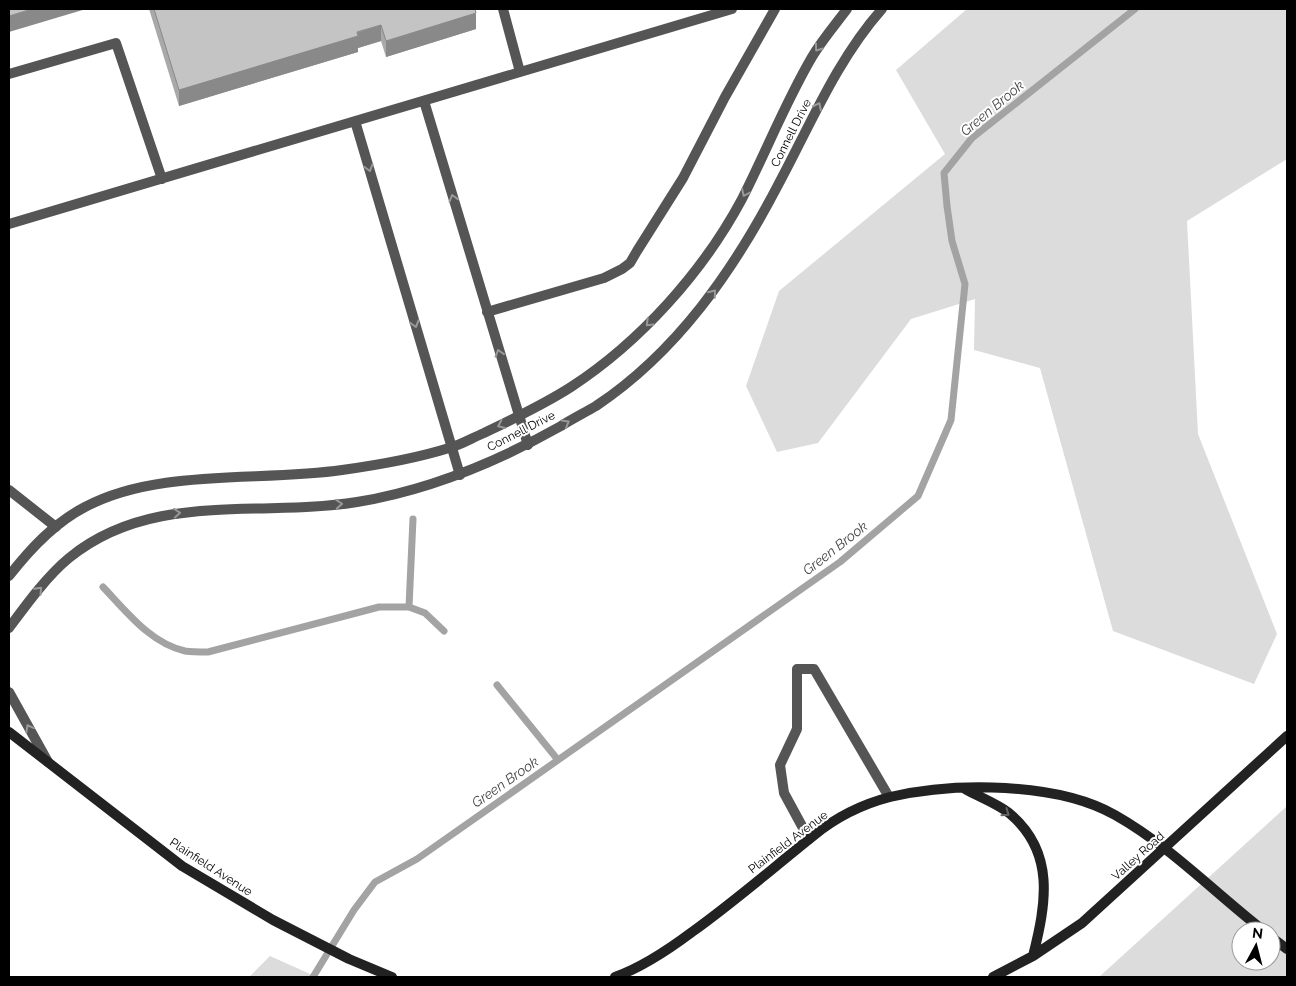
<svg xmlns="http://www.w3.org/2000/svg" width="1296" height="986" viewBox="0 0 1296 986" font-family="Raleway,sans-serif">
<style>
.green{fill:#dcdcdc;fill-rule:evenodd}
.lines{fill:none;stroke-linecap:round;stroke-linejoin:round}
.stream{stroke:#a3a3a3;stroke-width:7}
.lane{stroke:#555;stroke-width:10}
.street{stroke:#555;stroke-width:10}
.secondary{stroke:#222;stroke-width:10}
.wall{fill:#a9a9a9}
.shaded-wall{fill:#898989}
.building{fill:#c4c4c4;stroke:#898989}
.oneway{stroke:#999}
.oneway2{stroke:#646464}
.labels{text-anchor:middle;dominant-baseline:central;stroke-width:4;stroke-linejoin:round;paint-order:stroke}
.street-label{font-size:12px;fill:#000;stroke:#fff}
.water-label{font-size:14px;font-style:italic;fill:#444;stroke:#fff}
</style>
<rect width="100%" height="100%" fill="#fff"/>
<!-- green -->
<path class="green" d="M 967,9 L 1287,9 L 1287,159 L 1187,221 L 1198,434 L 1277,634 L 1254,684 L 1113,631 L 1040,368 L 974,350 L 975,299 L 911,319 L 818,443 L 777,452 L 746,386 L 779,291 L 945,154 L 896,70 Z
M 1287,806 L 1287,977 L 1099,977 ZM 1241,931 L 1271,931 L 1271,961 L 1241,961 Z
M 270,956 L 317,977 L 249,977 Z"/>
<g class="lines">
<!-- stream -->
<path class="stream" d="M 103,587 C 126,611 150,643 185,651 C 192,652 200,652 208,652 L 379,607 L 409,607 L 425,613 L 444,631
M 409,607 L 413,519
M 497,685 L 558,760
M 313,977 L 354,910 L 375,882 L 417,859 L 840,562 L 918,496 L 951,420 L 965,284 L 952,241 L 947,206 L 944,173 L 972,138 L 1135,9"/>
<!-- lane -->
<path class="lane" d="M 503,9 L 520,72
M 9,74 L 116,43 L 162,179
M 424,101 L 528,445
M 355,121 L 460,475
M 9,224 L 732,9
M 487,312 L 604,278 L 622,269 L 630,263 L 637,251 L 683,178 L 725,97 L 775,9
M 9,490 L 56,527
M 809,839 L 784,793 L 780,765 L 797,729 L 797,669 L 814,669 L 889,797"/>
<!-- street -->
<path class="street" d="M 9,576 C 30,549 54,523 85,507 C 158,468 260,482 342,470 C 378,465 414,459 449,448 C 461,445 472,438 484,433 C 513,419 543,405 571,387 C 640,342 703,272 742,199 C 766,152 785,103 812,57 C 822,40 835,25 847,9
M 9,628 C 26,605 47,576 69,558 C 152,490 259,518 357,502 C 430,490 497,462 561,426 C 572,419 584,413 596,406 C 677,352 733,271 777,187 C 810,126 836,61 882,9
M 9,692 L 48,762"/>
<!-- secondary -->
<path class="secondary" d="M 9,732 L 182,866 L 273,920 L 349,959 L 392,977
M 965,789 C 979,797 996,803 1009,813 C 1056,852 1046,904 1033,956
M 1271,937 L 1287,949
M 615,977 C 643,967 668,950 692,932 C 734,902 773,868 813,836 C 835,818 863,804 890,797 C 955,782 1057,782 1115,815 C 1170,846 1215,893 1264,931
M 993,977 L 1033,956 L 1082,923 L 1287,736"/>
</g>
<!-- wall -->
<path class="wall" d="M 149,9 L 475,9 L 476,29 L 386,57 L 381,41 L 358,48 L 358,52 L 179,106 Z"/>
<!-- shaded-wall -->
<path class="shaded-wall" d="M 32,9 L 86,9 L 9,32 L 9,16 Z
M 476,13 L 476,29 L 386,57 L 386,41 Z
M 381,25 L 381,41 L 358,48 L 358,52 L 179,106 L 179,90 Z"/>
<!-- building -->
<path class="building" d="M 9,9 L 32,9 L 9,16 Z
M 154,9 L 475,9 L 476,13 L 386,41 L 381,25 L 357,32 L 358,36 L 179,90 Z"/>
<!-- one-way arrows -->
<defs><path id="oneway-chevron" d="M-2-3.5L2.5 0L-2 3.5" fill="none" stroke-width="1.6" stroke-linecap="round" stroke-linejoin="round" transform="scale(1.25)"/></defs>
<g class="oneway">
<use href="#oneway-chevron" transform="translate(818 48) rotate(126)"/>
<use href="#oneway-chevron" transform="translate(818 106) rotate(-63)"/>
<use href="#oneway-chevron" transform="translate(369 168) rotate(74)"/>
<use href="#oneway-chevron" transform="translate(745 193) rotate(115)"/>
<use href="#oneway-chevron" transform="translate(453 198) rotate(-107)"/>
<use href="#oneway-chevron" transform="translate(713 293) rotate(-51)"/>
<use href="#oneway-chevron" transform="translate(649 323) rotate(136)"/>
<use href="#oneway-chevron" transform="translate(415 324) rotate(74)"/>
<use href="#oneway-chevron" transform="translate(499 353) rotate(-107)"/>
<use href="#oneway-chevron" transform="translate(566 423) rotate(-30)"/>
<use href="#oneway-chevron" transform="translate(501 425) rotate(155)"/>
<use href="#oneway-chevron" transform="translate(339 504) rotate(-5)"/>
<use href="#oneway-chevron" transform="translate(177 513) rotate(-5)"/>
<use href="#oneway-chevron" transform="translate(39 590) rotate(-47)"/>
<use href="#oneway-chevron" transform="translate(29 728) rotate(-119)"/>
</g>
<use class="oneway2" href="#oneway-chevron" transform="translate(1006 813) rotate(35)"/>
<g class="labels">
<!-- street labels -->
<g class="street-label">
<text transform="translate(791 133) rotate(-63)">Connell Drive</text>
<text transform="translate(521 431) rotate(-27)">Connell Drive</text>
<text transform="translate(788 842) rotate(-37)">Plainfield Avenue</text>
<text transform="translate(1138 856) rotate(-42)">Valley Road</text>
<text transform="translate(211 867) rotate(33)">Plainfield Avenue</text>
</g>
<!-- water labels -->
<g class="water-label">
<text transform="translate(992 108) rotate(-40)">Green Brook</text>
<text transform="translate(835 548) rotate(-38)">Green Brook</text>
<text transform="translate(505 782) rotate(-35)">Green Brook</text>
</g>
</g>
<!-- border -->
<rect width="1296" height="986" fill="none" stroke="#000000" stroke-width="20"/>
<!-- north arrow -->
<g transform="translate(1256 946) rotate(7)"><circle r="24" fill="#ffffff" stroke="#999999"/>
<path d="M0-4L9 19L0 12L-9 19Z" fill="#000000"/>
<text y="-8" font-size="14" font-weight="bold" text-anchor="middle" fill="#000000">N</text>
</g>
</svg>
